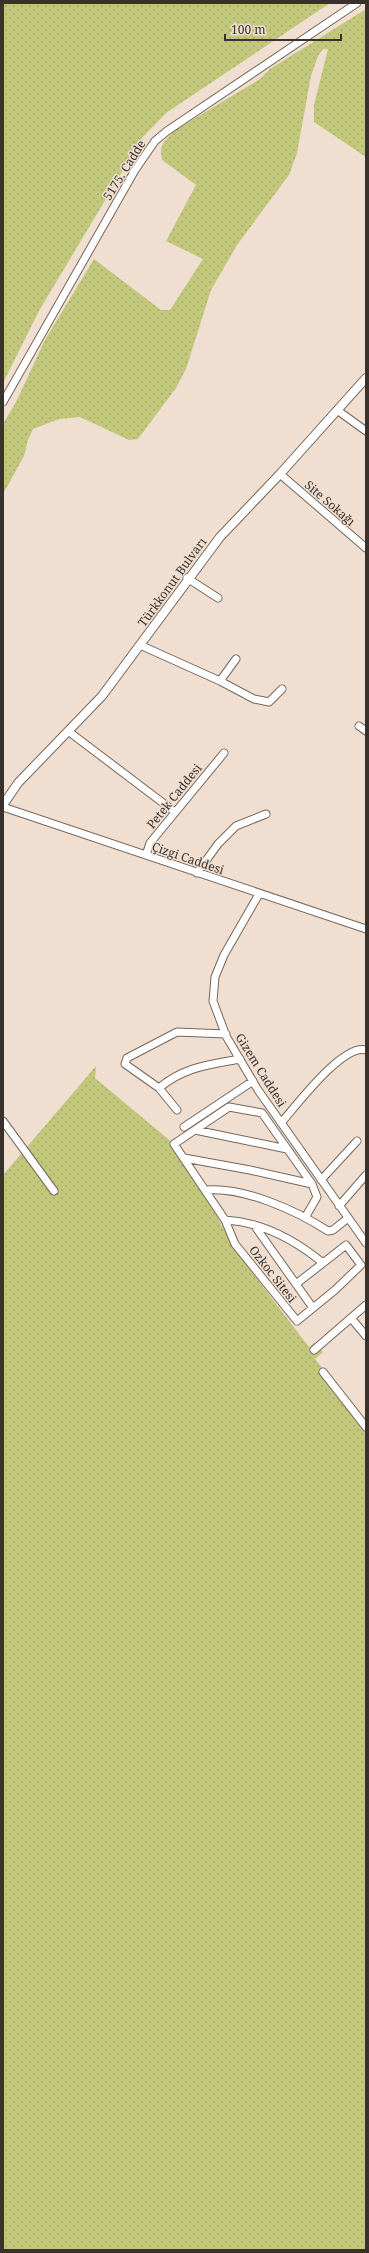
<svg xmlns="http://www.w3.org/2000/svg" width="369" height="2253" viewBox="0 0 369 2253" font-family="'Noto Serif',serif">
<style>
.grass{fill:url(#grass-dots)}
.lines{fill:none;stroke-linecap:round;stroke-linejoin:round}
.minor-casing{stroke:#75675b;stroke-width:9}
.tertiary-casing{stroke:#75675b;stroke-width:10}
.minor{stroke:#fff;stroke-width:7}
.tertiary{stroke:#fff;stroke-width:8}
.labels{text-anchor:middle;dominant-baseline:central;stroke-width:3;stroke-linejoin:round;paint-order:stroke}
.street-label{font-size:12px;fill:#38312c;stroke:#f0dfd1}
</style>
<defs>
<pattern id="grass-dots" width="8" height="8" patternUnits="userSpaceOnUse"><rect width="8" height="8" fill="#c1c77b"/><path d="M2 2h.1M6 6h.1" fill="none" stroke="#a7ab6a" stroke-width="1.8" stroke-linecap="round"/></pattern>
</defs>
<rect width="100%" height="100%" fill="#f0dfd1"/>
<!-- grass -->
<path class="grass" d="M 3,3 L 330,3 L 166,113 L 143,137 L 40,309 L 3,383 Z
M 366,9 L 366,157 L 314,122 L 314,105 L 328,49 L 323,49 L 318,56 L 311,76 L 297,153 L 289,175 L 237,245 L 211,290 L 186,369 L 176,388 L 138,439 L 129,440 L 80,417 L 59,419 L 33,429 L 28,440 L 24,456 L 3,494 L 3,424 L 16,402 L 45,340 L 94,259 L 161,310 L 170,310 L 203,259 L 166,241 L 196,185 L 162,160 C 159,144 164,142 174,131 L 260,79 L 270,69 Z
M 96,1066 L 95,1078 L 174,1144 L 207,1198 L 235,1250 L 309,1347 L 314,1343 L 323,1352 L 315,1359 L 366,1424 L 366,2250 L 3,2250 L 3,1175 Z"/>
<g class="lines">
<!-- minor casing -->
<g class="minor-casing">
<path id="minor" d="M 3,402 L 135,170 L 155,141 L 167,131 L 357,3
M 337,410 L 366,431
M 280,474 L 366,548
M 187,578 L 218,598
M 140,645 L 220,681 L 236,659
M 220,681 L 254,699 L 269,702 L 282,689
M 359,726 L 366,731
M 68,731 L 175,812
M 3,807 L 366,929
M 146,855 L 150,843 L 224,753
M 197,873 L 218,844 L 236,826 L 266,814
M 259,894 L 224,955 L 215,977 L 213,1001 L 226,1036 L 258,1090 L 366,1243
M 159,1088 C 184,1067 208,1065 240,1059
M 177,1110 L 159,1088 L 125,1064 L 127,1058 L 177,1032 L 226,1034
M 3,1121 L 54,1191
M 281,1123 C 296,1106 343,1043 366,1050
M 184,1127 L 253,1081
M 195,1130 L 287,1149
M 184,1158 L 250,1170 L 312,1184
M 321,1180 L 357,1141
M 207,1190 C 245,1187 297,1211 328,1231 L 333,1230 L 348,1218
M 339,1206 L 366,1175
M 225,1220 L 235,1244 L 297,1321 L 335,1290 L 361,1265 L 346,1245 L 323,1263 C 295,1240 261,1222 225,1220 L 174,1144 L 229,1107 L 262,1113 L 312,1184 L 317,1197 L 306,1216
M 254,1225 L 313,1308
M 296,1284 L 323,1263
M 351,1318 L 366,1336
M 314,1350 L 366,1305
M 323,1372 L 366,1427"/>
</g>
<!-- tertiary casing -->
<g class="tertiary-casing">
<path id="tertiary" d="M 3,805 L 18,783 L 102,696 L 220,537 L 280,474 L 366,378"/>
</g>
<!-- minor -->
<use href="#minor" class="minor"/>
<!-- tertiary -->
<use href="#tertiary" class="tertiary"/>
</g>
<g class="labels">
<!-- street labels -->
<g class="street-label">
<text transform="translate(124 170) rotate(-58)">5175. Cadde</text>
<text transform="translate(330 503) rotate(41)">Site Sokağı</text>
<text transform="translate(172 582) rotate(-54)">Türkkonut Bulvarı</text>
<text transform="translate(174 796) rotate(-51)">Petek Caddesi</text>
<text transform="translate(188 858) rotate(19)">Çizgi Caddesi</text>
<text transform="translate(261 1070) rotate(58)">Gizem Caddesi</text>
<text transform="translate(273 1274) rotate(52)">Ozkoc Sitesi</text>
</g>
</g>
<!-- border -->
<rect width="369" height="2253" fill="none" stroke="#38312c" stroke-width="8"/>
<!-- scale -->
<path d="M225 34v6h116v-6" fill="none" stroke="#38312c" stroke-width="2"/>
<text x="231" y="34" font-size="12" fill="#38312c" stroke="#f0dfd1" stroke-width="3" paint-order="stroke">100 m</text>
</svg>
